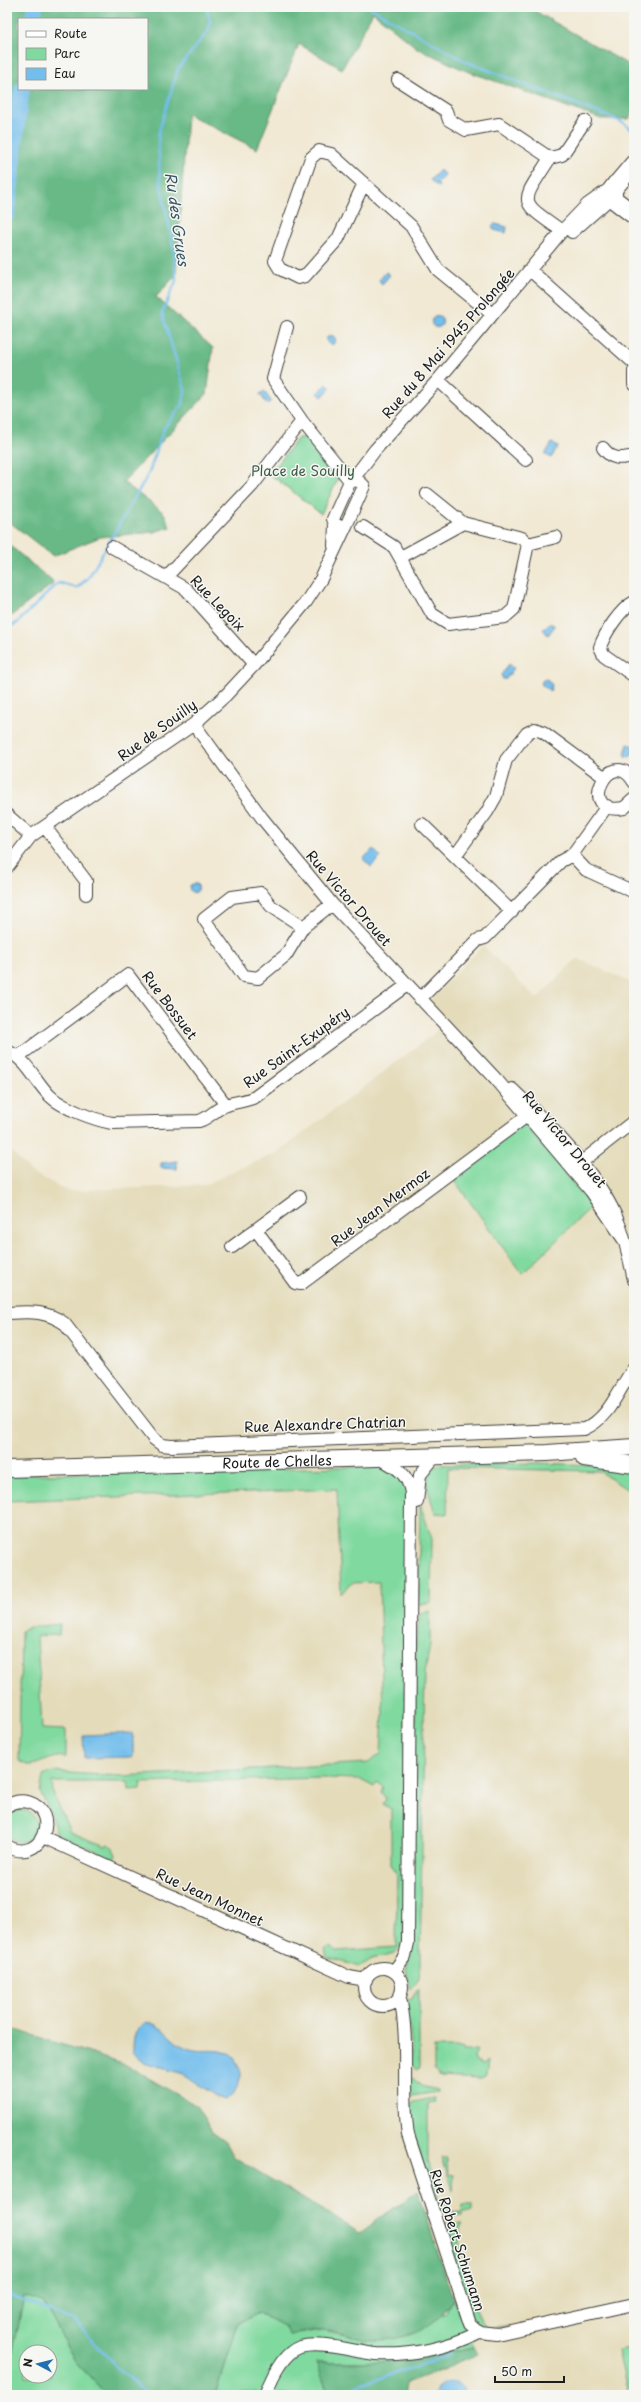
<svg xmlns="http://www.w3.org/2000/svg" width="641" height="2402" viewBox="0 0 641 2402" font-family="'Playpen Sans',sans-serif">
<style>
.built{fill:#e4dbba}
.green{fill:#80d99f;stroke:#4e7a5e;fill-rule:evenodd}
.forest{fill:#68b986;stroke:#426a51;fill-rule:evenodd}
.water{fill:#73beec;stroke:#486d84}
.lines{fill:none;stroke-linecap:round;stroke-linejoin:round}
.stream{stroke:#73beec;stroke-width:2.5}
.river{stroke:#73beec;stroke-width:16}
.minor-casing{stroke:#3c3b38;stroke-width:14}
.major-casing{stroke:#3c3b38;stroke-width:18}
.highway-casing{stroke:#3c3b38;stroke-width:20}
.minor{stroke:#fff;stroke-width:12}
.major{stroke:#fff;stroke-width:16}
.highway{stroke:#fff;stroke-width:18}
.labels{text-anchor:middle;dominant-baseline:central;stroke-width:3;stroke-linejoin:round;paint-order:stroke}
.street-label{font-size:14px;fill:#1c1c1c;stroke:#f6f6f2}
.park-label{font-size:14px;fill:#3f5e4a;stroke:#f6f6f2}
.water-label{font-size:15px;font-style:italic;fill:#3a5565;stroke:#f6f6f2}
</style>
<rect width="100%" height="100%" fill="#f6f6f2"/>
<filter id="ink" filterUnits="userSpaceOnUse"><feTurbulence type="fractalNoise" baseFrequency=".025" numOctaves="2"/><feDisplacementMap in="SourceGraphic" scale="8" xChannelSelector="R" yChannelSelector="G"/><feConvolveMatrix kernelMatrix="1 2 1 2 8 2 1 2 1" color-interpolation-filters="sRGB"/></filter>
<filter id="wash" filterUnits="userSpaceOnUse"><feTurbulence type="fractalNoise" baseFrequency=".012" numOctaves="4" result="noise"/><feDisplacementMap in="SourceGraphic" scale="16" xChannelSelector="R" yChannelSelector="G"/><feGaussianBlur stdDeviation="0.9" result="paint"/><feColorMatrix in="noise" values="0 0 0 0 0 0 0 0 0 0 0 0 0 0 0 0 0 1.4 0 .05"/><feComposite in="paint" operator="in"/></filter>
<g filter="url(#wash)">
<rect width="100%" height="100%" fill="#f1e9d4"/>
<!-- built -->
<path class="built" d="M 483,946 L 537,999 L 577,958 L 634,984 L 634,2395 L 404,2395 L 406,2384 L 478,2354 L 453,2299 L 418,2190 L 361,2233 L 234,2157 L 226,2142 L 212,2132 L 197,2106 L 126,2065 L 7,2027 L 7,1147 L 31,1172 L 68,1191 L 204,1185 L 280,1151 L 445,1025 L 425,1004 Z"/>
<!-- green -->
<path class="green" d="M 306,437 L 339,477 L 321,514 L 270,474 L 298,438 Z
M 524,1123 L 592,1206 L 522,1274 L 452,1177 Z
M 539,1463 L 591,1465 L 634,1471 L 634,1494 L 599,1471 L 448,1468 L 447,1514 L 435,1513 L 427,1487 L 428,1473 L 437,1465 Z
M 382,1466 L 392,1468 L 408,1487 L 403,1942 L 395,1953 L 372,1958 L 359,1966 L 327,1958 L 325,1950 L 329,1946 L 336,1951 L 396,1947 L 397,1873 L 391,1864 L 391,1809 L 383,1804 L 386,1799 L 381,1792 L 383,1788 L 377,1782 L 374,1787 L 359,1779 L 323,1778 L 141,1783 L 140,1789 L 129,1790 L 128,1782 L 52,1782 L 53,1793 L 70,1832 L 105,1846 L 108,1844 L 112,1846 L 116,1855 L 114,1858 L 57,1835 L 50,1812 L 40,1792 L 43,1776 L 52,1772 L 121,1776 L 368,1763 L 381,1754 L 383,1713 L 379,1582 L 352,1583 L 341,1594 L 337,1489 L 7,1501 L 7,1475 Z
M 420,1504 L 432,1539 L 431,1603 L 420,1605 L 418,1602 Z
M 430,1611 L 430,1645 L 425,1672 L 420,1966 L 419,1979 L 411,1990 L 406,1970 L 411,1953 L 416,1641 L 420,1613 Z
M 60,1624 L 59,1635 L 37,1636 L 42,1729 L 66,1730 L 66,1757 C 44,1754 36,1773 19,1761 L 21,1631 L 30,1627 Z
M 7,1704 L 9,1779 L 7,1789 Z
M5 1826a16 16 0 1 1 32 0a16 16 0 1 1-32 0Z
M 419,1989 L 419,2068 L 416,2070 L 411,2063 L 411,2032 L 405,2009 L 406,2001 L 413,1998 Z
M 434,2048 L 462,2048 L 462,2051 L 477,2051 L 474,2058 L 476,2062 L 483,2065 L 488,2061 L 486,2075 L 481,2079 L 439,2077 L 434,2070 Z
M 413,2078 L 421,2086 L 437,2090 L 437,2092 L 412,2096 L 410,2093 L 410,2080 Z
M 434,2098 L 435,2102 L 428,2103 L 428,2161 L 442,2205 L 448,2204 L 448,2212 L 462,2211 L 463,2205 L 473,2205 L 473,2211 L 465,2211 L 462,2214 L 446,2214 L 437,2208 L 411,2126 L 410,2105 L 414,2102 Z
M 442,2158 L 447,2158 L 448,2174 L 454,2175 L 453,2190 Z
M 462,2223 L 460,2226 L 460,2259 L 466,2259 C 466,2273 474,2319 487,2326 C 494,2329 502,2325 509,2326 C 492,2330 482,2329 471,2316 L 443,2224 Z
M 24,2296 L 43,2302 L 75,2361 L 107,2395 L 7,2395 L 7,2382 ZM 26,2352 L 50,2352 L 50,2376 L 26,2376 Z
M 453,2299 L 474,2347 L 414,2359 L 364,2362 L 316,2362 L 329,2395 L 254,2395 L 256,2392 L 216,2395 L 238,2323 L 259,2313 L 286,2327 L 290,2335 L 323,2330 L 367,2340 L 446,2313 Z
M 634,2348 L 634,2388 L 627,2389 L 618,2351 Z"/>
<!-- forest -->
<path class="forest" d="M 7,7 L 528,7 L 634,68 L 634,109 L 629,119 L 601,119 L 464,70 L 417,48 L 373,12 L 342,69 L 299,44 L 257,149 L 187,114 L 176,275 L 156,297 L 213,348 L 207,394 L 123,482 L 164,513 L 170,527 L 154,532 L 100,537 L 53,556 L 7,520 ZM 19,19 L 147,19 L 147,89 L 19,89 Z
M 7,543 L 54,583 L 7,619 Z
M 7,2027 L 126,2065 L 197,2106 L 212,2132 L 226,2142 L 234,2157 L 360,2233 L 418,2190 L 453,2299 C 436,2330 402,2342 368,2340 C 353,2338 338,2330 323,2330 C 312,2329 300,2334 289,2335 L 286,2327 L 259,2313 L 238,2323 L 216,2395 L 107,2395 L 75,2361 L 43,2302 L 24,2296 L 7,2382 Z
M 474,2347 L 478,2354 L 406,2384 L 404,2395 L 329,2395 L 316,2362 L 364,2362 L 414,2359 Z"/>
<!-- water -->
<path class="water" d="M 440,170 L 445,175 L 437,183 L 439,186 L 438,187 L 430,180 Z
M 495,224 L 507,227 L 506,233 L 494,230 L 492,226 Z
M 386,272 L 390,275 L 382,284 L 379,280 Z
M431.5 322a5.5 5.5 0 1 1 11 0a5.5 5.5 0 1 1-11 0Z
M326.5 340a4.5 4.5 0 1 1 9 0a4.5 4.5 0 1 1-9 0Z
M 326,384 L 331,388 L 322,397 L 318,393 Z
M 264,391 L 271,401 L 267,404 L 260,394 Z
M 552,443 L 558,447 L 551,458 L 545,454 Z
M 550,623 L 555,626 L 548,635 L 543,629 Z
M 509,664 L 514,668 L 506,679 L 503,679 L 501,675 Z
M 543,679 L 547,679 L 552,685 L 550,691 L 541,684 Z
M 628,744 L 634,746 L 634,751 L 630,757 L 626,756 L 625,753 Z
M 373,849 L 381,857 L 371,867 L 363,859 Z
M189.5 888a4.5 4.5 0 1 1 9 0a4.5 4.5 0 1 1-9 0Z
M 177,1161 L 177,1169 L 161,1168 L 161,1163 Z
M 133,1733 L 133,1757 L 84,1758 L 83,1735 Z
M 146,2022 C 164,2024 170,2042 187,2048 C 203,2055 228,2043 237,2063 C 240,2068 241,2070 241,2075 C 239,2087 235,2093 225,2100 L 217,2097 L 184,2074 L 147,2064 L 133,2052 C 133,2038 134,2030 146,2022 Z
M 445,2382 L 456,2382 L 470,2395 L 434,2395 L 438,2386 Z"/>
<g class="lines">
<!-- stream -->
<path class="stream" d="M 369,7 L 467,62 L 620,121 L 634,131
M 7,627 L 16,624 L 57,584 L 60,583 L 77,588 L 89,577 L 149,473 L 164,428 L 183,404 L 185,390 L 162,313 L 176,281 L 174,250 L 160,181 L 158,134 L 178,69 L 208,31 L 210,21 L 206,7
M 7,2294 L 75,2321 L 114,2364 L 143,2390 L 159,2395
M 330,2395 L 450,2355"/>
<!-- river -->
<path class="river" d="M 33,19 L 35,7
M 7,214 C 13,173 15,131 22,89"/>
</g>
</g>
<g filter="url(#ink)">
<g class="lines">
<!-- minor casing -->
<g class="minor-casing">
<path id="minor" d="M 398,80 L 446,111 L 449,120 L 466,130 L 499,124 L 550,158
M 364,183 L 338,239 L 305,276 L 298,278 L 280,269 L 275,261 L 311,158 L 319,151 L 331,154 L 411,226 L 438,270 L 492,314
M 562,231 C 516,199 521,204 550,158 L 562,155 L 585,121
M 572,232 L 616,193
M 530,270 L 634,363
M 287,327 L 273,379 L 302,421 L 350,481
M 634,371 L 634,384
M 438,380 L 526,460
M 603,448 C 612,460 620,459 634,456
M 353,479 L 375,450 L 438,380 L 562,231 L 587,205 L 608,190 L 614,182
M 363,527 L 394,547 L 432,614 L 448,624 L 505,617 L 514,609 L 528,544 L 522,538 L 463,523 L 427,494
M 528,544 L 556,537
M 334,546 L 335,524 L 333,519 L 350,481 L 358,480 L 364,486 L 346,526 L 341,527 L 335,524
M 112,547 L 186,589 L 254,665
M 401,557 L 463,523
M 167,576 L 252,486 L 302,421
M 634,602 C 620,609 605,633 600,647 L 604,655 L 634,676
M 194,724 L 262,818 L 332,904 L 496,1079 L 591,1191 L 624,1240
M 634,782 C 611,742 574,817 624,808 L 634,799
M 7,815 L 31,836
M 422,824 L 512,912
M 45,827 L 86,881 L 86,894
M 572,855 L 586,870 L 634,892
M 455,856 L 487,812 L 496,796 L 506,760 L 527,733 L 535,729 L 543,732 L 604,777
M 7,867 L 31,836 L 194,724 L 226,695 L 254,665 L 306,602 L 321,579 L 346,526
M 303,927 L 271,906 L 261,893 L 232,897 L 204,919 L 244,976 L 258,978 L 286,955 L 303,927 L 332,904
M 420,999 L 478,940 L 485,938 L 561,861 L 572,855 L 607,806
M 7,1051 C 28,1060 34,1080 50,1096 C 62,1108 95,1120 112,1123 L 199,1121 C 210,1118 216,1108 227,1105 C 236,1101 245,1102 255,1097 L 407,985
M 19,1056 L 128,975 L 226,1105
M 512,1089 C 548,1123 602,1177 619,1224 C 626,1242 630,1261 634,1280
M 574,1168 L 634,1121
M 256,1230 L 295,1283 L 301,1284 L 535,1110
M 232,1247 L 300,1197
M 7,1313 C 30,1312 44,1310 64,1323 L 154,1439 L 162,1445 L 171,1446 L 584,1429 C 610,1418 618,1389 634,1368
M 379,1458 C 396,1467 408,1473 411,1493 L 408,1943 L 405,1956 L 394,1971
M 417,1502 L 420,1475 L 436,1455
M 7,1806 C 13,1802 20,1800 28,1802 C 62,1812 41,1866 7,1846
M 43,1837 L 349,1977 L 366,1980
M364 1987a19 19 0 1 1 38 0a19 19 0 1 1-38 0Z
M 400,1998 C 410,2043 401,2089 408,2135 L 470,2324 L 479,2332 L 497,2334 L 634,2304
M 265,2395 C 271,2379 283,2353 300,2347 C 321,2341 355,2352 376,2354 C 409,2356 450,2348 479,2332"/>
</g>
<!-- major casing -->
<g class="major-casing">
<g id="major">
<path d="M 584,1458 L 634,1465"/>
<path id="s1" d="M 7,1469 L 547,1453 L 634,1447"/>
</g>
</g>
<!-- highway casing -->
<g class="highway-casing">
<path id="highway" d="M 634,164 L 613,189 L 612,198 L 634,215"/>
</g>
<!-- minor -->
<use href="#minor" class="minor"/>
<!-- major -->
<use href="#major" class="major"/>
<!-- highway -->
<use href="#highway" class="highway"/>
</g>
</g>
<g class="labels">
<!-- street labels -->
<g class="street-label">
<text transform="translate(448 343) rotate(-49)">Rue du 8 Mai 1945 Prolongée</text>
<text transform="translate(218 603) rotate(46)">Rue Legoix</text>
<text transform="translate(157 730) rotate(-36)">Rue de Souilly</text>
<text transform="translate(349 898) rotate(49)">Rue Victor Drouet</text>
<text transform="translate(170 1005) rotate(53)">Rue Bossuet</text>
<text transform="translate(296 1047) rotate(-36)">Rue Saint-Exupéry</text>
<text transform="translate(565 1139) rotate(50)">Rue Victor Drouet</text>
<text transform="translate(380 1207) rotate(-37)">Rue Jean Mermoz</text>
<text transform="translate(325 1424) rotate(-2)">Rue Alexandre Chatrian</text>
<text stroke="none"><textPath href="#s1" startOffset="270">Route de Chelles</textPath></text>
<text transform="translate(210 1897) rotate(25)">Rue Jean Monnet</text>
<text transform="translate(458 2240) rotate(72)">Rue Robert Schumann</text>
</g>
<!-- park labels -->
<g class="park-label">
<text x="303" y="470">Place de Souilly</text>
</g>
<!-- water labels -->
<g class="water-label">
<text transform="translate(178 219) rotate(82)">Ru des Grues</text>
</g>
</g>
<!-- margin -->
<rect width="641" height="2402" fill="none" stroke="#f6f6f2" stroke-width="24"/>
<!-- legend -->
<rect x="18" y="18" width="130" height="72" fill="#f6f6f2" stroke="#9f9f9c"/>
<rect x="26" y="31" width="20" height="6" fill="#ffffff" stroke="#9f9f9c"/>
<text x="54" y="38" font-size="12" fill="#1c1c1c">Route</text>
<rect x="26" y="48" width="20" height="12" fill="#80d99f" stroke="#9f9f9c"/>
<text x="54" y="58" font-size="12" fill="#1c1c1c">Parc</text>
<rect x="26" y="68" width="20" height="12" fill="#73beec" stroke="#9f9f9c"/>
<text x="54" y="78" font-size="12" fill="#1c1c1c">Eau</text>
<!-- north arrow -->
<g transform="translate(38 2364) rotate(277)"><circle r="19" fill="#f6f6f2" stroke="#9f9f9c"/>
<path d="M0-3L7 15L0 10L-7 15Z" fill="#1f6fb2"/>
<text y="-6" font-size="11" font-weight="bold" text-anchor="middle" fill="#1c1c1c">N</text>
</g>
<!-- scale -->
<path d="M495 2376v6h69v-6" fill="none" stroke="#1c1c1c" stroke-width="2"/>
<text x="501" y="2376" font-size="12" fill="#1c1c1c" stroke="#f6f6f2" stroke-width="3" paint-order="stroke">50 m</text>
</svg>
